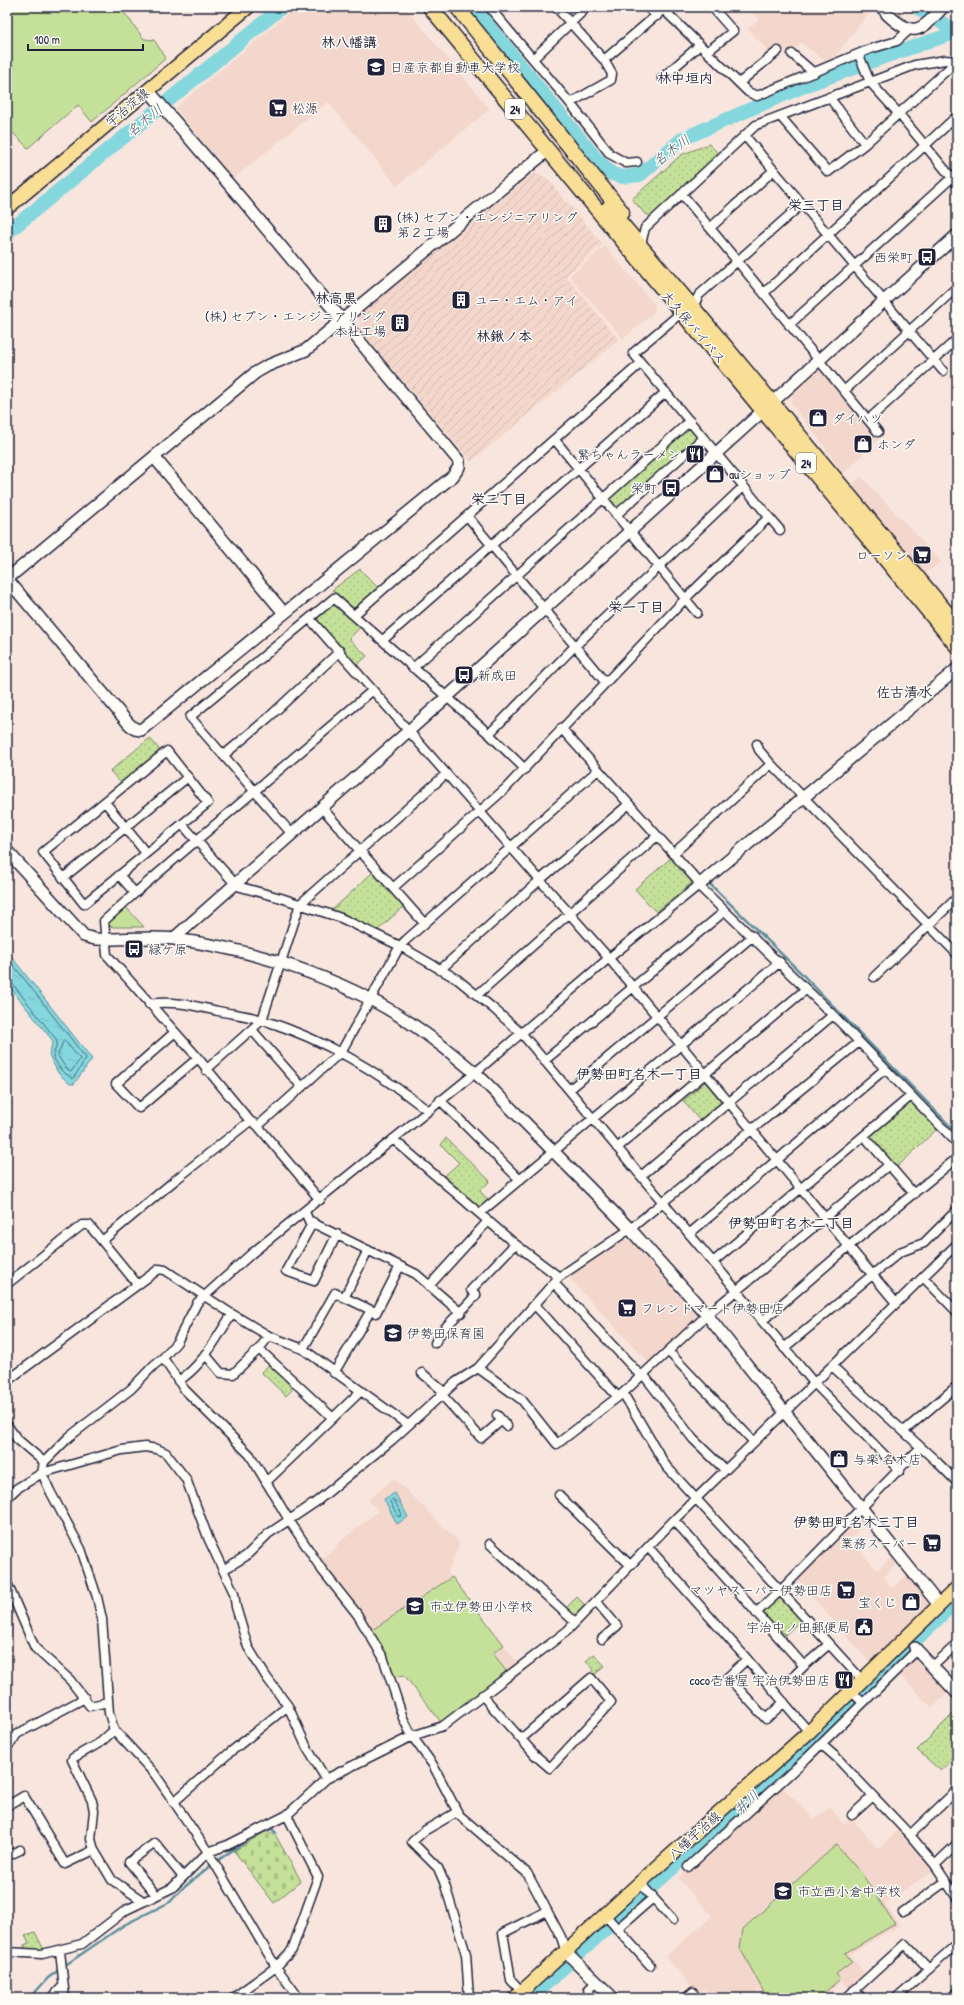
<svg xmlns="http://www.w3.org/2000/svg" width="964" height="2005" viewBox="0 0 964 2005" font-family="'Patrick Hand','Klee One',sans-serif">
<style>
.built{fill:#f4d7cc}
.industrial{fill:url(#industrial-furrows)}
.grass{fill:#c5e199;stroke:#74826a}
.cemetery{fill:url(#cemetery-stones);stroke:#74826a}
.park{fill:url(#park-dots);stroke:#74826a}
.water{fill:url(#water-ripples);stroke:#5d8f9d}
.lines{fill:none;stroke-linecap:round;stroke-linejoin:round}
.shore{stroke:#4a6a7c;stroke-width:1}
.stream{stroke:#5d8f9d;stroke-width:2.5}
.river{stroke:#85d7de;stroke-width:14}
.minor-casing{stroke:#22223b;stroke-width:11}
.tertiary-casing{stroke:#22223b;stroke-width:14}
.primary-casing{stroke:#22223b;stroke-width:16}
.trunk-casing{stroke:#22223b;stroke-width:17}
.minor{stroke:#fdfcf7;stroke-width:8}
.tertiary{stroke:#fdfcf7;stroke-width:11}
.primary{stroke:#f9df96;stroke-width:13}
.trunk{stroke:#f9df96;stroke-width:14}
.labels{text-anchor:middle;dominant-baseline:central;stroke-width:3;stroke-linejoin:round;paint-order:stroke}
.shield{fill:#fdfcf7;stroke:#646373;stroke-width:1}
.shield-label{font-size:12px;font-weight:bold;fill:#22223b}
.poi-label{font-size:13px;fill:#22223b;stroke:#fdfcf7;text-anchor:start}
.street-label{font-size:13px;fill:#22223b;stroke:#fdfcf7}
.neighbourhood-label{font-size:14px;font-weight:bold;fill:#22223b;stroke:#fdfcf7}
.water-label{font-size:14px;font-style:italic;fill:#40586c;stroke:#fdfcf7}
</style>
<defs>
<pattern id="industrial-furrows" width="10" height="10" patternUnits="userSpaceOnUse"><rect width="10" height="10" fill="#f4d7cc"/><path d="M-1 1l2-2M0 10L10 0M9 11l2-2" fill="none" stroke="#d1b8b0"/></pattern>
<pattern id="cemetery-stones" width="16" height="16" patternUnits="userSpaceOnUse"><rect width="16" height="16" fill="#c5e199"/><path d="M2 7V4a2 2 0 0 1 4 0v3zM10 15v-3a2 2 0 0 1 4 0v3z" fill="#a9c185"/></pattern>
<pattern id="park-dots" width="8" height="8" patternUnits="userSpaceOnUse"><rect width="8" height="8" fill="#c5e199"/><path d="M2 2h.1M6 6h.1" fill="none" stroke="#a9c185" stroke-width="1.8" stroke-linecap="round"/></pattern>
<pattern id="water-ripples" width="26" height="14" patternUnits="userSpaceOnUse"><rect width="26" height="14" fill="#85d7de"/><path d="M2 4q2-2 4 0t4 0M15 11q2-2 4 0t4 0" fill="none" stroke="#73b8bf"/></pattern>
</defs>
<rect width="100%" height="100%" fill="#f8e6de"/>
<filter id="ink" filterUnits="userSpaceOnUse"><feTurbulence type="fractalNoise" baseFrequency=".025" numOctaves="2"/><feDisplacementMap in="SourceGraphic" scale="8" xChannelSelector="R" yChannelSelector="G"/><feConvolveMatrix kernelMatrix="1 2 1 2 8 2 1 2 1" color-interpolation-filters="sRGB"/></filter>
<g filter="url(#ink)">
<!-- built -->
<path class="built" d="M 296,7 L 405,7 L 490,109 L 397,186 L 328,102 L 233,179 L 175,108 Z
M 757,7 L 870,7 L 873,8 L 829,64 L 801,43 L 793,53 L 785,50 L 773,56 L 748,29 L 759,19 L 752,12 Z
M 605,246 L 655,305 L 655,312 L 623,339 L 569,276 Z
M 821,369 L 879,439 L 843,474 L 816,435 L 791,404 L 792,394 Z
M 861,476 L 872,488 L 942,562 L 925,573 L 852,485 Z
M 624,1240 L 631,1241 L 697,1316 L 696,1321 L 650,1364 L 568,1277 Z
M 394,1478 L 460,1543 L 448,1573 L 519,1665 L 441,1722 L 404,1675 L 395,1677 L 386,1655 L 367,1621 L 346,1590 L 320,1559 L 337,1547 L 336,1545 L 378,1511 L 368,1500 Z
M 855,1520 L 862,1520 L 865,1524 L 850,1539 L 877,1570 L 891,1557 L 897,1564 L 884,1577 L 892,1588 L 907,1575 L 928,1601 L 928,1607 L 871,1664 L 796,1578 Z
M 915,1658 L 948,1693 L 932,1708 L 898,1673 Z
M 782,1787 L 814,1819 L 830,1807 L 844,1824 L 851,1818 L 879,1849 L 898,1830 L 909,1839 L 932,1871 L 885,1904 L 900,1925 L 850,1954 L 865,1974 L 849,1989 L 842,1981 L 822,1998 L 763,1998 L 759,1990 L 749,1998 L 711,1998 L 704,1989 L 698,1994 L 665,1956 L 712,1916 L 678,1878 Z"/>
<!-- industrial -->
<path class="industrial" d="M 534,173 L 546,177 L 603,244 L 566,276 L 619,340 L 471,462 L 359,329 L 360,314 Z"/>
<!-- grass -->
<path class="grass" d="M 7,7 L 120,7 L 144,39 L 154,40 L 166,58 L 92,122 L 78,105 L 28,148 L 7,127 Z
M 125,906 L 144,927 L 113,927 L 107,925 L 107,923 Z
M 452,1577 L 504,1645 L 493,1653 L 508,1674 L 441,1722 L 404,1675 L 395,1677 L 386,1655 L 372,1630 Z
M 836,1845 L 862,1874 L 895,1924 L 845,1953 L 852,1962 L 836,1974 L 840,1979 L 818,1998 L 767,1998 L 740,1948 L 743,1929 Z"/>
<!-- cemetery -->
<path class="cemetery" d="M 265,1832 L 269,1832 L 276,1836 L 301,1881 L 274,1903 L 234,1851 Z"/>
<!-- park -->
<path class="park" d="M 709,144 L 717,152 L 717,157 L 652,216 L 645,214 L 632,199 L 681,155 Z
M 686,426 L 690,427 L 699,438 L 618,511 L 608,501 L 608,497 Z
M 360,569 L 379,589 L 357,608 L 353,608 L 332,590 Z
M 331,604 L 336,604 L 361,626 L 349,639 L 367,656 L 356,666 L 318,622 L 318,616 Z
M 150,738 L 162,753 L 122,784 L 110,771 Z
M 672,857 L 694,881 L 656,912 L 635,889 Z
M 373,872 L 404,906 L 377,931 L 330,912 Z
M 705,1082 L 723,1103 L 701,1122 L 683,1101 Z
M 912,1100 L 939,1127 L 895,1169 L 868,1136 Z
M 446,1138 L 490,1181 L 480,1191 L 489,1201 L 480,1208 L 444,1176 L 459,1163 L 441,1145 Z
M 270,1364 L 292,1385 L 292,1390 L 286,1396 L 261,1372 Z
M 577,1597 L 587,1607 L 579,1615 L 573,1615 L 566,1608 Z
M 781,1597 L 801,1620 L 785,1635 L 763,1613 Z
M 594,1654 L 605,1666 L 594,1675 L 592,1673 L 594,1670 L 586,1661 Z
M 957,1710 L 957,1756 L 941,1771 L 917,1750 Z
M 35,1932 L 44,1950 L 25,1950 L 24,1945 L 29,1943 L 25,1936 Z"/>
<!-- water -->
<path class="water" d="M 7,951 L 92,1059 L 74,1084 L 70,1084 L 58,1073 L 49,1055 L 53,1041 L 7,984 Z
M 395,1493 L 408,1517 L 397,1524 L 384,1499 Z"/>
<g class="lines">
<!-- shore -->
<path class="shore" d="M 7,957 L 86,1058 L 73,1079 L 61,1070 L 53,1057 L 57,1043 L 56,1039 L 12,983 L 7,982
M 64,1040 L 80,1059 L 71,1072 L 65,1067 L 58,1056 Z
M 393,1499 L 402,1514 L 400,1517 L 398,1516 L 390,1502 Z"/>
<!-- stream -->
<path class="stream" d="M 711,885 L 803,975 L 957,1133
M 264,1830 L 272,1829 L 276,1833
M 64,1966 L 124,1925 L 170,1902 L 181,1890 L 211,1865 L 255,1835
M 30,1998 L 48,1978 L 60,1969"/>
<!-- river -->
<path class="river" d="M 473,7 L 598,161 L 612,174 L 623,177 L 640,175 L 682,139 L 804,86 L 887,56 L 957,32
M 916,7 L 957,32
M 7,233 L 282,7
M 530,1998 L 811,1742 L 957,1600"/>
<!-- minor casing -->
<g class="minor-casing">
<path id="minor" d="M 489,7 L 570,103 L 611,80 L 612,74 L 604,60 L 666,7
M 556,7 L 604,60
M 647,7 L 657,16
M 878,7 L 887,14
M 664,10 L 748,92 L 757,96 L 870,49 L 897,41 L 909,30
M 707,52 L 733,31 L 712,7
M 792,54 L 814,73
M 859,55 L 870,82 L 899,114 L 957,184
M 533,59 L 583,11 L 584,7
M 662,78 L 700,45
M 739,83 L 778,51
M 829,97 L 865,144
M 570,103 L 610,154 L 626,163 L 637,162
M 780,116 L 828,172 L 865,144 L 957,61
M 745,136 L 943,371
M 682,194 L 868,420 L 957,339
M 710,228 L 774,170
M 642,240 L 645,228 L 756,125 L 915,65 L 945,60 L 957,61
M 764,293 L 957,116
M 695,310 L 695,303 L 699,295 L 802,204
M 789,325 L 957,173
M 844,391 L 957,287
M 868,420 L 878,432
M 555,440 L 697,613
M 616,515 L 703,438
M 468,517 L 605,682
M 769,517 L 780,530
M 354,615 L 641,363
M 310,619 L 606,955 L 896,1303
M 383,640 L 666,392
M 413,668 L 690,421
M 561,728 L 696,879 L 701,888 L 833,1015 L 957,1143
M 489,734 L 575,646 L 743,487
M 757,744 L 759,750 L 771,764
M 167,751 L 208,803 L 84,904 L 43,852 Z
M 224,755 L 268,718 L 340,651
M 105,802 L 146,853
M 322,808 L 424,923
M 182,824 L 237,886 L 281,898 L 341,918 L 400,946 L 457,979 L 494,1009 L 523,1035 L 814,1383 L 900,1471
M 291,833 L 190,717 L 334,598 L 489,734 L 525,769
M 673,854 L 771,764 L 957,954
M 119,875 L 135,893
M 63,878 L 188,777
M 394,887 L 506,788 L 686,598 L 769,517 L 633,353 L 682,312
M 440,970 L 540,880 L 629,804
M 874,977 L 957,898
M 477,995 L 657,836
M 149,1004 C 173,1000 195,1006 218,1011 C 233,1014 249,1016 263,1020 C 327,1041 374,1069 427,1110
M 252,1030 L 302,1087
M 175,1032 L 116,1084 L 139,1108 L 198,1058
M 544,1061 L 725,911
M 206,1070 L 262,1020 L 300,904 L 446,774
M 569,1090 L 753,936
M 440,1100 L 520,1180
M 258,1126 L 341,1052 L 400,946 L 406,940 L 598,770
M 864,1136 L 914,1194
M 393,1139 L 515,1244 L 559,1277
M 617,1148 L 806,989
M 641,1176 L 833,1015
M 320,1200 L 257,1125 L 250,1121 L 198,1058 L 107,955 L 104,921 L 135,893 L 373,690
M 305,1212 L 309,1221 L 416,1274 L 461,1313
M 480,1213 L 780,962
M 313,1222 L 286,1271 L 314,1281 L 337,1234
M 689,1234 L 885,1069
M 102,1241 L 174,1181 L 250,1121
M 713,1262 L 911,1096
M 923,1277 L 957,1312
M 554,1283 L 641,1376
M 7,1284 L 82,1225 L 89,1225 L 138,1285
M 429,1286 L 488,1221
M 344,1298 L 368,1250
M 535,1305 L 618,1397
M 371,1310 L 376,1313 L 400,1266
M 762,1321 L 849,1246 L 957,1158
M 435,1343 C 440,1329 465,1309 476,1295 L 471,1290 L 515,1244
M 784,1348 L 900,1252 L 924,1243 L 957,1210
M 259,1349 L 333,1418
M 303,1349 L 335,1293 L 371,1310 L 334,1373
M 668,1351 L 754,1442
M 205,1354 L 221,1373 L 233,1374 L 259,1349 L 269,1336
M 163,1358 L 184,1389 L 250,1455 L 289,1520 L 322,1570 L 357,1614 L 383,1657 L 403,1718 L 412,1736 L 433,1765 L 459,1815 L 527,1873 L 561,1937 L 566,1952
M 832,1366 L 936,1461 L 957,1482
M 478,1368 L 522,1400 L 557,1444 L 623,1393 L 707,1315 L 889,1165
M 422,1373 L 444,1392
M 643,1374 L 693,1439 L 725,1470
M 7,1381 L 159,1269 L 165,1270 L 232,1314 L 269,1336 L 303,1349 L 408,1425
M 178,1381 C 202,1367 217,1337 232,1314
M 623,1393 L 666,1466 L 862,1680
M 441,1394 L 481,1438 L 502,1420
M 497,1415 L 507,1426
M 7,1425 L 17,1439 L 44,1462
M 904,1431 L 957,1386
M 266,1482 L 361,1391
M 559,1495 L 630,1565
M 7,1498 L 16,1489 L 42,1473 L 122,1450 L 145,1447 L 157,1449 L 166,1453 L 186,1479 L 209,1540 L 234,1593 L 236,1607 L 248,1647 L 267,1678 L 288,1706 L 307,1748 L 326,1779
M 674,1520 L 804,1666 L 828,1645
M 490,1544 L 575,1622
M 648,1547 L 747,1659 L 809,1732
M 223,1570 L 246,1556 L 268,1534 L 316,1502 L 392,1440 L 456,1382 L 478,1368 L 559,1277 L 630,1229 L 859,1042
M 7,1583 L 35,1648 L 70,1680 L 90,1706 L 108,1702
M 596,1601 L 617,1626 L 602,1639
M 756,1613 L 781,1590 L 916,1452
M 747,1659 L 728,1677 L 766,1719 L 784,1702
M 933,1666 L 957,1644
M 792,1678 L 804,1666
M 851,1691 L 863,1703
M 482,1695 L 535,1755 L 550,1768 L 611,1702 L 591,1678 L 521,1739
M 114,1730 L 101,1742 L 73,1758 L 72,1760 L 92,1801 L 94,1811 L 91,1839 L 94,1850 L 112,1880 L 143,1901
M 821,1744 L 837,1758 L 910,1835
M 7,1746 L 11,1743 L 17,1734 L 85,1698
M 957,1790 L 910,1835 L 935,1865 L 957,1898
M 174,1802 L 228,1754 L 288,1706
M 7,1806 L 24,1796 L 65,1864 L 94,1850
M 457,1812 L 424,1831 L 412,1842 L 438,1868 L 444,1882 L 466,1954 L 469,1998
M 852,1815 L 873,1796
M 7,1856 L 20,1850
M 935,1865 L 957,1844
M 688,1867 L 807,1758 L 917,1650
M 640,1883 L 673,1920
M 156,1895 L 129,1862 L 155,1843 L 183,1877
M 903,1912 L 945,1882
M 605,1915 L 650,1965
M 617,1929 L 653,1898
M 60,1951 L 65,1998
M 7,1952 L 42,1954 L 82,1944 L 126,1910 L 172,1888 L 208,1852 L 228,1845 L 287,1815 L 326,1779 L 412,1736 L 443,1726 L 567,1631 L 674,1520 L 957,1244
M 854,1990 L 862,1998
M 522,1992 L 511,1980 L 503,1933 L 547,1911
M 52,1998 L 63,1986
M 233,1998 L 276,1967 L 292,1950 L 318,1877 L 287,1815
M 299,1998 L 276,1967 L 208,1852 L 174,1802 L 154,1773 L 114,1730 L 109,1713 L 102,1619 L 97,1597 L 81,1549 L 50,1491 L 42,1473 L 44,1462 L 69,1437 L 131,1389 L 154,1365 L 163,1358 L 177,1342 L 197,1303 L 251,1254 L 469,1078 L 609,958 L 699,885
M 587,1998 L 589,1989 L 596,1982
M 686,1998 L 693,1992
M 846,1998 L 905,1944 L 929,1969
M 896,1998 L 957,1944
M 951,1998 L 957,1992"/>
</g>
<!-- tertiary casing -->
<g class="tertiary-casing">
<path id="tertiary" d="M 887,14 C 914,39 921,31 943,7
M 154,457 L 284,613
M 7,579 L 129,724 L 135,729 L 141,730 L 453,476 L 459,467 L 459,461 L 245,203 L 148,90
M 7,579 L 255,373 L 267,366 L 306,350 L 541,156
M 7,851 L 84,936 L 95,939 C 121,940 148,936 174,939 C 242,948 309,968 370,999 C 411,1020 449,1050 483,1080 L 630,1229 L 707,1315 L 939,1605
M 699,885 L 957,669
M 173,939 L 447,697 L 957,235
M 915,1648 L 957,1693
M 566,1952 L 613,1998"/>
</g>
<!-- primary casing -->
<g class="primary-casing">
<path id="primary" d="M 7,208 L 248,7
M 515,1998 L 634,1888 L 809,1732 L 957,1588"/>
</g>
<!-- trunk casing -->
<g class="trunk-casing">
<path id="trunk" d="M 430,7 L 957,646
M 457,7 L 622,212
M 608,208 L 695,310 L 957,625"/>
</g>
<!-- minor -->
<use href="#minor" class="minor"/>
<!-- tertiary -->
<use href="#tertiary" class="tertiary"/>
<!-- primary -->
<use href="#primary" class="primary"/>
<!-- trunk -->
<use href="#trunk" class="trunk"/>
</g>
</g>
<!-- icons -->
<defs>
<g id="university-square" transform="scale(1)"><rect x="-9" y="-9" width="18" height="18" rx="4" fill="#22223b" stroke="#fdfcf7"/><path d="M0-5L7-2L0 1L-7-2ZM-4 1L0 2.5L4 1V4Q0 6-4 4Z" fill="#fff"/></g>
<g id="supermarket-square" transform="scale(1)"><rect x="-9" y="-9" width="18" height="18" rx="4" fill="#22223b" stroke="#fdfcf7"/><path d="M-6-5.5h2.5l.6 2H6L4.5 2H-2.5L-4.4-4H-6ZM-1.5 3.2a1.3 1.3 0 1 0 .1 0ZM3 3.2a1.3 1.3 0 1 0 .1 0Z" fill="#fff"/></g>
<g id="building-square" transform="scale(1)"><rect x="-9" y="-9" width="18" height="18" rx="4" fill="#22223b" stroke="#fdfcf7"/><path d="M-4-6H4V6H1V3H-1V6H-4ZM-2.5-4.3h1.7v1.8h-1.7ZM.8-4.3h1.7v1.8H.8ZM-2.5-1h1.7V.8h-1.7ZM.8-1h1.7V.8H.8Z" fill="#fff"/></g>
<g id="bus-square" transform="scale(1)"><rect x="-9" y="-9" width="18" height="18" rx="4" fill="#22223b" stroke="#fdfcf7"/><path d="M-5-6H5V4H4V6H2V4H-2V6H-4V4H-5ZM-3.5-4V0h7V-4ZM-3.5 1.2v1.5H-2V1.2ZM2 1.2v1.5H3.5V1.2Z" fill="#fff"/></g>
<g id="shop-square" transform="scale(1)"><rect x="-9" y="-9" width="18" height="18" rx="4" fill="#22223b" stroke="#fdfcf7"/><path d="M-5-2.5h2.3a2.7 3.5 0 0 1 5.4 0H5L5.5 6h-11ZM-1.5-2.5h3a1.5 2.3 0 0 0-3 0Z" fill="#fff"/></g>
<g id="restaurant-square" transform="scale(1)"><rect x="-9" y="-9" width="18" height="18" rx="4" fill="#22223b" stroke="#fdfcf7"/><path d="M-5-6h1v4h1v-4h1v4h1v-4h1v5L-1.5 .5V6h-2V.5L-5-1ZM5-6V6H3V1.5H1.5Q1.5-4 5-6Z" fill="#fff"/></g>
<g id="school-square" transform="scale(1)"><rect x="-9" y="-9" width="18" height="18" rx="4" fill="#22223b" stroke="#fdfcf7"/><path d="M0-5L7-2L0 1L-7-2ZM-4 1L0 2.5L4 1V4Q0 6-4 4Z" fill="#fff"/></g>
<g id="civic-square" transform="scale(1)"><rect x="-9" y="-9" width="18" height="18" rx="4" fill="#22223b" stroke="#fdfcf7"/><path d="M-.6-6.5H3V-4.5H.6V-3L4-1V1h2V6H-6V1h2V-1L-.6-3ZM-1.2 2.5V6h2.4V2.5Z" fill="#fff"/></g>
</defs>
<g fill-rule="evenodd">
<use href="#university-square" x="376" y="67"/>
<use href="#supermarket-square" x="278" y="108"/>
<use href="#building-square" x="383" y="224"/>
<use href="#bus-square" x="927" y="257"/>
<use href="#building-square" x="461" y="300"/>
<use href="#building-square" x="400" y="323"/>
<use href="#shop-square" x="818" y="418"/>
<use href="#shop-square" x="863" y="444"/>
<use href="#restaurant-square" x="695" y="454"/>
<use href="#shop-square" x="715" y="474"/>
<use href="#bus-square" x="671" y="488"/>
<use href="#supermarket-square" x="922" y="555"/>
<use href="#bus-square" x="464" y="675"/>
<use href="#bus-square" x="134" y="949"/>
<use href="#supermarket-square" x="627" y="1308"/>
<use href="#school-square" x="393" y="1333"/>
<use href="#shop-square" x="839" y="1459"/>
<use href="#supermarket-square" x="932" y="1543"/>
<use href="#supermarket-square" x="846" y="1590"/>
<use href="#shop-square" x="911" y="1602"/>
<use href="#school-square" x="415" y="1606"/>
<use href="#civic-square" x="864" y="1627"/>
<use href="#restaurant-square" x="844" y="1680"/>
<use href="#school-square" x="783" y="1891"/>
</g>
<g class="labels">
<!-- shield labels -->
<g class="shield">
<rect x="505" y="99" width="20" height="20" rx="3"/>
<rect x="796" y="453" width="20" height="20" rx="3"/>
</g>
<g class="shield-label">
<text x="515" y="109">24</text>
<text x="806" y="463">24</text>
</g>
<!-- poi labels -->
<g class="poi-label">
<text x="390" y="67">日産京都自動車大学校</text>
<text x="292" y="108">松源</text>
<text x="397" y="217">(株) セブン・エンジニアリング<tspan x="397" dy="15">第２工場</tspan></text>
<text x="913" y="257" text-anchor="end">西栄町</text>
<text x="475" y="300">ユー・エム・アイ</text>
<text x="386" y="316" text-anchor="end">(株) セブン・エンジニアリング<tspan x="386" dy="15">本社工場</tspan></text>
<text x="832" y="418">ダイハツ</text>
<text x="877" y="444">ホンダ</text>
<text x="681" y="454" text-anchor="end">繁ちゃんラーメン</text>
<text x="729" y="474">auショップ</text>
<text x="657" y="488" text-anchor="end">栄町</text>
<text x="908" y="555" text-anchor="end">ローソン</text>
<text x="478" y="675">新成田</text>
<text x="148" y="949">緑ケ原</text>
<text x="641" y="1308">フレンドマート伊勢田店</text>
<text x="407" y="1333">伊勢田保育園</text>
<text x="853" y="1459">与楽 名木店</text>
<text x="918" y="1543" text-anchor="end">業務スーパー</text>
<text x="832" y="1590" text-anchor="end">マツヤスーパー伊勢田店</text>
<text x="897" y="1602" text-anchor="end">宝くじ</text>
<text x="429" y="1606">市立伊勢田小学校</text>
<text x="850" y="1627" text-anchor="end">宇治中ノ田郵便局</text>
<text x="830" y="1680" text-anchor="end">coco壱番屋 宇治伊勢田店</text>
<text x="797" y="1891">市立西小倉中学校</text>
</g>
<!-- street labels -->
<g class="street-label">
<text transform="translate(127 107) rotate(-40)">宇治淀線</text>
<text transform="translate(694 327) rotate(50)">大久保バイパス</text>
<text transform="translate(694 1835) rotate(-42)">八幡宇治線</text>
</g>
<!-- neighbourhood labels -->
<g class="neighbourhood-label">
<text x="349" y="41">林八幡講</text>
<text x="685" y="77">林中垣内</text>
<text x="816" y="204">栄三丁目</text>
<text x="336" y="297">林高黒</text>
<text x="504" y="335">林鍬ノ本</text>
<text x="499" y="498">栄二丁目</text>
<text x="636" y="606">栄一丁目</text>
<text x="904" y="691">佐古清水</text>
<text x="639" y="1073">伊勢田町名木一丁目</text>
<text x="791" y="1222">伊勢田町名木二丁目</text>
<text x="856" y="1521">伊勢田町名木三丁目</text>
</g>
<!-- water labels -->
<g class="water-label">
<text transform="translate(144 120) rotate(-39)">名木川</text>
<text transform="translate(671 150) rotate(-37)">名木川</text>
<text transform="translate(746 1802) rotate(-42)">井川</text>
</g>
</g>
<!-- margin -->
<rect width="964" height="2005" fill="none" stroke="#fdfcf7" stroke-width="24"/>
<rect x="12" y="12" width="940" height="1981" fill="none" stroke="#22223b" stroke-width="1.5" filter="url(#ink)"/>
<!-- scale -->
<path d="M28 44v6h115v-6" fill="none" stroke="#22223b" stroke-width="2"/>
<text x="34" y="44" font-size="12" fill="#22223b" stroke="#fdfcf7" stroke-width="3" paint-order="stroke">100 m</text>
</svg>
